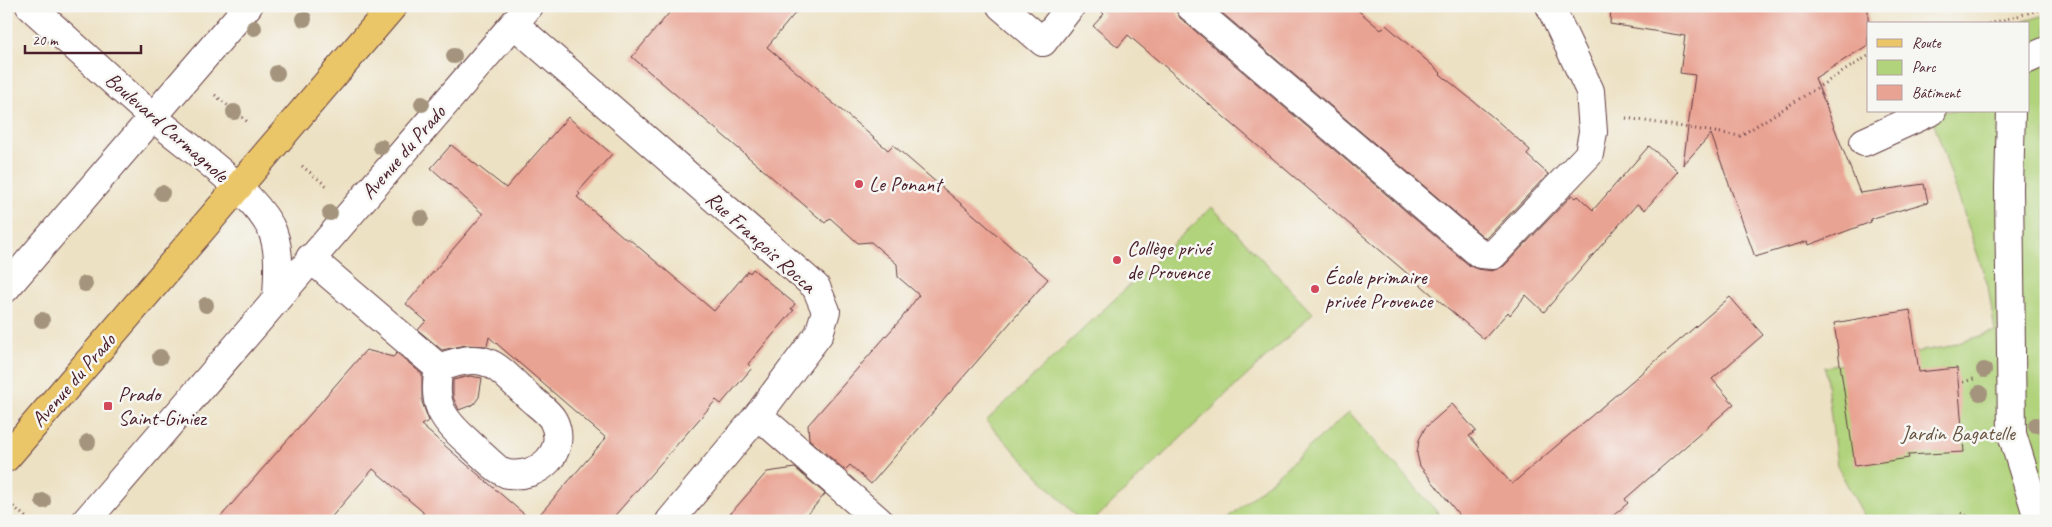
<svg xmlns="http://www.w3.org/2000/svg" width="2052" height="527" viewBox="0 0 2052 527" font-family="Caveat,sans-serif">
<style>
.green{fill:#b1d37b;stroke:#7e7953}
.building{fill:#e9a393}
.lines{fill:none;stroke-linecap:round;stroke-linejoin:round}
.minor-casing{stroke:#623c42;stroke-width:30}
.major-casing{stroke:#623c42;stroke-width:30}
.path{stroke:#623c42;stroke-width:3;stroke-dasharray:1 4;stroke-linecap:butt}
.minor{stroke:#fff;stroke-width:28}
.major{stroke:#ebc669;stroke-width:28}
.tree{fill:#a4947d}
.poi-dot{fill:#d1495b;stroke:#f6f6f2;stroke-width:2}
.labels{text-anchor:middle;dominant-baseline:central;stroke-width:5;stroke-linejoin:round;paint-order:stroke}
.street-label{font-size:21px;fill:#4a1f2b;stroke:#f6f6f2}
.poi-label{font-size:21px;fill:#4a1f2b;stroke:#f6f6f2;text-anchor:start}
.park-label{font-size:21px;fill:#695543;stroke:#f6f6f2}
</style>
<rect width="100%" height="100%" fill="#f6f6f2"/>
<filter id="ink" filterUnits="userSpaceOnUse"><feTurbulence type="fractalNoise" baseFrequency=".02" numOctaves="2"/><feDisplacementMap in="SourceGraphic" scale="10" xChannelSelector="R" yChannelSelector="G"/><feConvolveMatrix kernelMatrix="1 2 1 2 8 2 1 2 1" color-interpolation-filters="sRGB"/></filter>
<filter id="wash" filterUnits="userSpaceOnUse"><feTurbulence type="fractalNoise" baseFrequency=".0096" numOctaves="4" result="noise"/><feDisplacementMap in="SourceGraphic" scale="20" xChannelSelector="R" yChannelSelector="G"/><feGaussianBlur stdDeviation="1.12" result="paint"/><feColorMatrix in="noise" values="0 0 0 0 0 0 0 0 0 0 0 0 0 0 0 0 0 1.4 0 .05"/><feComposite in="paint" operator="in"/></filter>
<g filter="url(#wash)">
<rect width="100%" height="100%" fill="#ede1c3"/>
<!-- green -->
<path class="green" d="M 2046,15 L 2046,521 L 1867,521 L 1837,466 L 1825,367 L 1946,347 L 1995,331 L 1988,286 L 1930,111 L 2028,111 L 2028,24 L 2013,24 Z
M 1212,207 L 1313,313 L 1093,521 L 1081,521 L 986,421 Z
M 1349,412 L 1445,521 L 1225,521 Z"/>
<g id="blocks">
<!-- building -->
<path class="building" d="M 675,6 L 801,6 L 767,47 L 888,150 L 893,145 L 1048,279 L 871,484 L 850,465 L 845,470 L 809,439 L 808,425 L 901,319 L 919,295 L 898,277 L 897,264 L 871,242 L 858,243 L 830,218 L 825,223 L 632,57 Z
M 1095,6 L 1175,6 L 1180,18 L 1470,266 L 1478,269 L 1492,271 L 1504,266 L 1572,195 L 1576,198 L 1578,196 L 1593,210 L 1649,146 L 1678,171 L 1645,210 L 1637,204 L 1544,312 L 1526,295 L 1510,315 L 1508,312 L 1484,339 L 1128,35 L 1118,47 L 1093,26 L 1104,14 Z
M 1214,6 L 1353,6 L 1381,30 L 1386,25 L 1441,73 L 1440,74 L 1494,118 L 1530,150 L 1527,155 L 1548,174 L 1486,239 Z
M 1611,6 L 1868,6 L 1868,45 L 1815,78 L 1860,193 L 1924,184 L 1928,202 L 1870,219 L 1871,222 L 1809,245 L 1808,241 L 1755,257 L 1711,134 L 1683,165 L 1695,75 L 1680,73 L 1685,36 L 1610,24 Z
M 568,117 L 612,154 L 578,192 L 580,194 L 577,197 L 627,240 L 628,238 L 714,311 L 748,271 L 750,273 L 753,269 L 795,304 L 791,309 L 794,310 L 748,364 L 752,368 L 721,404 L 716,400 L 610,521 L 534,521 L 606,438 L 489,337 L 487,346 L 466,345 L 442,350 L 418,330 L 426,321 L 406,304 L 483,214 L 431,168 L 451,145 L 506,188 Z
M 1730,297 L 1763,335 L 1712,379 L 1734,404 L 1625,499 L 1628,503 L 1607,521 L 1464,521 L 1420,466 L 1417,454 L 1419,440 L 1425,428 L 1452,404 L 1476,431 L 1469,436 L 1512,484 Z
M 1910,310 L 1919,372 L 1957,368 L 1964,452 L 1908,455 L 1909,458 L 1855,466 L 1834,323 Z
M 366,350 L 393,357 L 397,353 L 422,374 L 422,402 L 429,421 L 421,425 L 532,521 L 423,521 L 423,512 L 373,469 L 328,521 L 217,521 Z
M 470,376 L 482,378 L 479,397 L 474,404 L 459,410 L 453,397 L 453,380 Z
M 795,468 L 825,494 L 802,521 L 724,521 L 767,472 Z"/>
</g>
</g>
<g filter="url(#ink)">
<use href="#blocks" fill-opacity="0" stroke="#623c42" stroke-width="1"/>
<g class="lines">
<!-- minor casing -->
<g class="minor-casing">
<path id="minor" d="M 30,6 C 71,43 112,81 154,118 C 188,147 248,187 270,226 C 281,247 278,274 277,297
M 1001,6 L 1043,42 L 1071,6
M 1190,6 L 1480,254 L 1493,255 L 1589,154 L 1593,132 L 1590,91 L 1550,6
M 514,24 L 816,287 L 826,311 L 819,334 L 758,415 L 670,521
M 2028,59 L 2046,51
M 2011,111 L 2009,188 L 2012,434 L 2039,521
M 1864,142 L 1932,111
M 310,258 L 439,368 C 432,403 441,418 467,441 C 475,448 499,473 508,474 C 539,479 569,451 553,420 C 548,411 535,403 528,396 C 495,365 487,349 439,368
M 6,288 L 248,6
M 758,415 L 879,521
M 86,521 L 529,6"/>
</g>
<!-- major casing -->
<g class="major-casing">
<path id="major" d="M 6,458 L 393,6"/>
</g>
<!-- path -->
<path class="path" d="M 1989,24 L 2046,8
M 215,95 L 249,123
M 1626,118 L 1740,136 L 1868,56
M 302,166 L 328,187
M 1963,382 L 1977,378
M 6,500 L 30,521
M 1955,521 L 1961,513 L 1977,521"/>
<!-- minor -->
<use href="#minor" class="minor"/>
<!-- major -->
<use href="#major" class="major"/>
</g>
<!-- trees -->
<g class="tree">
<circle cx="304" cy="19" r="8"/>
<circle cx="254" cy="28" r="8"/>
<circle cx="454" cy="56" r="8"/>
<circle cx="277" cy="73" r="8"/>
<circle cx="422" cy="104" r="8"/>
<circle cx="234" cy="112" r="8"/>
<circle cx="381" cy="147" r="8"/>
<circle cx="162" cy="193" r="8"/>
<circle cx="330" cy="213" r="8"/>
<circle cx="421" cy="218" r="8"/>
<circle cx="85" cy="284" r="8"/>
<circle cx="206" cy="305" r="8"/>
<circle cx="42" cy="320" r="8"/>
<circle cx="160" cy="357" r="8"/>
<circle cx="1984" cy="370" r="8"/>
<circle cx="1980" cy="393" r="8"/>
<circle cx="2036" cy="425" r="8"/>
<circle cx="88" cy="442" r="8"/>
<circle cx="43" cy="501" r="8"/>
</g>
</g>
<!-- markers -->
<g class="poi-dot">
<circle cx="859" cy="184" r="5"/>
<circle cx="1117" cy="260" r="5"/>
<circle cx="1315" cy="289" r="5"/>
<rect x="103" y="401" width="10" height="10" rx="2.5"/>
</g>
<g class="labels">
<!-- street labels -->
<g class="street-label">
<text transform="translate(167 127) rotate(41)">Boulevard Carmagnole</text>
<text transform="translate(403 152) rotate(-49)">Avenue du Prado</text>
<text transform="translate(761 242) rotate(42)">Rue François Rocca</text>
<text transform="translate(73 380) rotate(-49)">Avenue du Prado</text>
</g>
<!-- poi labels -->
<g class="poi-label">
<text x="869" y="184">Le Ponant</text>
<text x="1127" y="248">Collège privé<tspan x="1127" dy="24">de Provence</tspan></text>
<text x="1325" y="277">École primaire<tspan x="1325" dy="24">privée Provence</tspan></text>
<text x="118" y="394">Prado<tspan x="118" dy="24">Saint-Giniez</tspan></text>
</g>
<!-- park labels -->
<g class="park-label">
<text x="1958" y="433">Jardin Bagatelle</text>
</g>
</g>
<!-- margin -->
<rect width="2052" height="527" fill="none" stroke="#f6f6f2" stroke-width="25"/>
<!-- legend -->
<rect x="1867" y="22" width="162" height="90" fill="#f6f6f2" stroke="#b1a0a2"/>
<rect x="1877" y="39" width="25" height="8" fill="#ebc669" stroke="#b1a0a2"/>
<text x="1912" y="48" font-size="15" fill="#4a1f2b">Route</text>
<rect x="1877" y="60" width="25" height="15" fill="#b1d37b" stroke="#b1a0a2"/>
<text x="1912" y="72" font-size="15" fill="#4a1f2b">Parc</text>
<rect x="1877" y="85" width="25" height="15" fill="#e9a393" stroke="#b1a0a2"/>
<text x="1912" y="98" font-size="15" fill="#4a1f2b">Bâtiment</text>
<!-- scale -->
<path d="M25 45v8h116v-8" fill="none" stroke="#4a1f2b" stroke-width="2.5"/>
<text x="32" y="45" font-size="15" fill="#4a1f2b" stroke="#f6f6f2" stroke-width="4" paint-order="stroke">20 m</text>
</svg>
